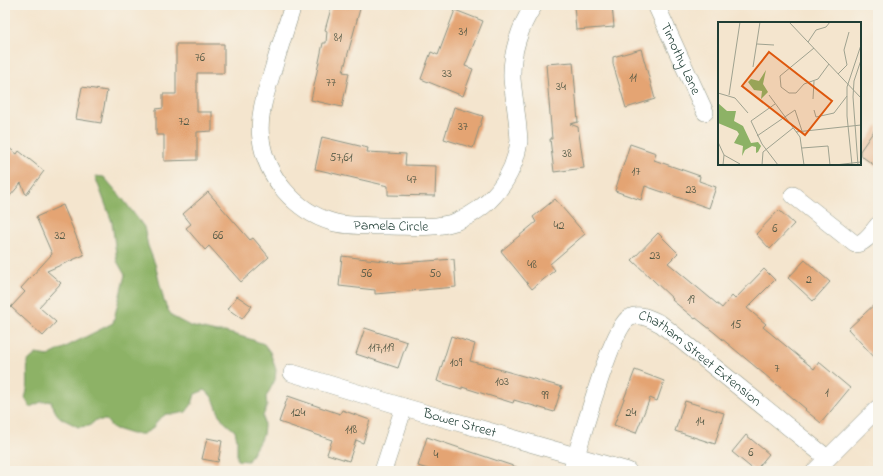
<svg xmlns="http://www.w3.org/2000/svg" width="883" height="476" viewBox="0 0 883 476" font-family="'Indie Flower',sans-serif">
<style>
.forest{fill:#8db266;stroke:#56784d}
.building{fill:#e4a473}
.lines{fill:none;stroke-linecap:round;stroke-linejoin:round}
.street-casing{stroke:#8a9181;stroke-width:18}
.street{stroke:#fff;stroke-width:17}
.labels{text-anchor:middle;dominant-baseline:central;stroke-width:4;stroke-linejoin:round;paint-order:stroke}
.number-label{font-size:12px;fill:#505744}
.street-label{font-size:14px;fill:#1f3d34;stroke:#f7f3e8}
.inset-road{fill:none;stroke:#9fa290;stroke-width:1}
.view{fill:#de580e;fill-opacity:0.15;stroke:#de580e;stroke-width:2}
.inset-edge{fill:none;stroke:#1f3d34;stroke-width:2}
</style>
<rect width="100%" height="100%" fill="#f7f3e8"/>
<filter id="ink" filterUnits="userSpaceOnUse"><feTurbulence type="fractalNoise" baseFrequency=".025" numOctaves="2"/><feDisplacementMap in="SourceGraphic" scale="8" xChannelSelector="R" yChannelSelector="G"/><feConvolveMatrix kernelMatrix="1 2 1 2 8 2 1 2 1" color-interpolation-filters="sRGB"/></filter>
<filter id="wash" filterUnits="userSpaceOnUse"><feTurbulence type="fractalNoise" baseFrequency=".012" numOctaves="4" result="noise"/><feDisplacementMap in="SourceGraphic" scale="16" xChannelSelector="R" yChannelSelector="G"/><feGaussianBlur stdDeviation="0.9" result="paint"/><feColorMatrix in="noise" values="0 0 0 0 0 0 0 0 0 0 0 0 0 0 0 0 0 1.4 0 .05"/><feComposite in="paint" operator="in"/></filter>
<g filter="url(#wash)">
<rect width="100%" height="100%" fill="#f4e5ce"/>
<!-- forest -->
<path class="forest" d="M 95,176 L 104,177 L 122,198 L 144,227 L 148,246 L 155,264 L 164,301 L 168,310 L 173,317 L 190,326 L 216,332 L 225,332 L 250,339 L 264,344 L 270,352 L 276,370 L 275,380 L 266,397 L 267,406 L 263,416 L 264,426 L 263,435 L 248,461 L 237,460 L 237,440 L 235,431 C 229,426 224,423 221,417 C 214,405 217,400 205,390 L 195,394 L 192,404 L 186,412 L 176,414 L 166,414 L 158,420 L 152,429 L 143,434 L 132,434 L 113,428 L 106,420 L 96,420 L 89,426 L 78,427 C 61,417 58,421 51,401 L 41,402 L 30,407 L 25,398 C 30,383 26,375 28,361 L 36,354 L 48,356 L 113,323 L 125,275 L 117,261 L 112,222 Z"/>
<g id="blocks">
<!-- building -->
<path class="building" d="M 332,5 L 361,5 L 343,72 L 349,73 L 342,107 L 311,100 L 323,43 L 326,43 L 327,31 L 325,30 Z
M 574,5 L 612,5 L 614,27 L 576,30 Z
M 455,10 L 483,21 L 465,66 L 473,69 L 463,96 L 421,79 L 431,52 L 438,55 Z
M 176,44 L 224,44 L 224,73 L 197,73 L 197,112 L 212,112 L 212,131 L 197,132 L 197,160 L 164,161 L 164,135 L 156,135 L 156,109 L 163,108 L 163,94 L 176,94 Z
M 641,49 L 655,99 L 626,108 L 613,64 L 613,57 Z
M 573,62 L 578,122 L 570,124 L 578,127 L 584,168 L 554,172 L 550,139 L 552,139 L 546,64 Z
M 82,87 L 107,91 L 101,123 L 76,119 Z
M 454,107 L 483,116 L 473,148 L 444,139 Z
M 878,125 L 878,168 L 860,155 L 860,151 Z
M 322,137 L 368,148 L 367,152 L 406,154 L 405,165 L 436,166 L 435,196 L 388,195 L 388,186 L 315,169 Z
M 630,144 L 656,153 L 654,160 L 700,176 L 699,181 L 716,187 L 709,208 L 645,186 L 641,200 L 615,191 Z
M 5,145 L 17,154 L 19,151 L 44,171 L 26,195 L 21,183 L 5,202 Z
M 208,192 L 250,240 L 253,238 L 269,257 L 241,282 L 209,246 L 205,250 L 186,228 L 191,224 L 183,214 Z
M 555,199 L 585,234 L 550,264 L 555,270 L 532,289 L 501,251 L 536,222 L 533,217 Z
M 63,205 L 84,255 L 47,271 L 61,283 L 39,307 L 56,322 L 43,336 L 11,307 L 25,292 L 21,288 L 52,254 L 36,217 Z
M 779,210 L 794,224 L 770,249 L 756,234 Z
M 658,233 L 678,253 L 668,263 L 722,308 L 732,296 L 735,299 L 764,269 L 775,280 L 747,308 L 766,324 L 763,327 L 814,369 L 819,362 L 850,388 L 821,423 L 805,410 L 806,409 L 715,333 L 696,318 L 695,319 L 672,300 L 673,299 L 632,260 Z
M 342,256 L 400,263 L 454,259 L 456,287 L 375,294 L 375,290 L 339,286 Z
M 805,260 L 830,282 L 813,301 L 788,278 Z
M 237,296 L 252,306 L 242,319 L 228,309 Z
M 878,301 L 878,361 L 848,329 Z
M 365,328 L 407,342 L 398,368 L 356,354 Z
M 451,336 L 475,344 L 470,361 L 562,387 L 554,412 L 514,400 L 513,403 L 462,387 L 462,389 L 437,381 Z
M 635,370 L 664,381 L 657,401 L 650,398 L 636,433 L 614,425 Z
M 288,396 L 340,414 L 342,410 L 370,420 L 363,443 L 356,440 L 349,461 L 327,454 L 332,440 L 279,422 Z
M 685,401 L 724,413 L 715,444 L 675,431 Z
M 746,435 L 769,454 L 755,471 L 732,452 Z
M 427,437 L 519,468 L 519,471 L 434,471 L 418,466 Z
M 207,438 L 222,441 L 218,462 L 202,459 Z"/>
</g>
</g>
<g filter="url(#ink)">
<use href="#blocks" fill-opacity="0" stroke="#8a9181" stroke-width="1"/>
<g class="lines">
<!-- street casing -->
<g class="street-casing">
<g id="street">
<path id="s1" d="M 293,5 C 287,24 281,43 275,63 C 268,87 257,114 261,139 C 266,177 295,211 332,222 C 349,227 370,225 389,226 C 410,226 434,229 455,222 C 490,209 514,178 519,141 C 518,120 514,100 512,79 C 511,53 520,26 534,5"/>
<path id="s2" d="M 656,5 L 705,112"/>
<path d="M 793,195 L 855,244 C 865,244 872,232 878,225"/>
<path id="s3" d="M 292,373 L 404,407 L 628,471"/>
<path d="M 383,471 L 404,407"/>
<path id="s4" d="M 571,471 C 581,444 610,329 629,318 C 640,312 651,319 661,324 L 827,458"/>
<path d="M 815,471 L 878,408"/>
</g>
</g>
<!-- street -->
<use href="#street" class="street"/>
</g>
</g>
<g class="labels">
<!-- number labels -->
<g class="number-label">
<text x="463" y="32">31</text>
<text x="338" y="38">81</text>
<text x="200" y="58">76</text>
<text x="447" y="74">33</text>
<text x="633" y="78">11</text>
<text x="331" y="83">77</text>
<text x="561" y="87">34</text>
<text x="184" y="122">72</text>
<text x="463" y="127">37</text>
<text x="567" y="154">38</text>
<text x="341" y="158">57,61</text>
<text x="636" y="172">17</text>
<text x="412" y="180">47</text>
<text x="691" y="190">23</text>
<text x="559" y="226">42</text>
<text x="775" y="229">6</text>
<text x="60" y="236">32</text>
<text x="218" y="236">66</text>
<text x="655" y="256">23</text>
<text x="532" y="265">48</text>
<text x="366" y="274">56</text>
<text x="435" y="274">50</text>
<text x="809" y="280">2</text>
<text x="691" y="300">19</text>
<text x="736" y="325">15</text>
<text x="381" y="348">117,119</text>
<text x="456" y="363">109</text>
<text x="777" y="369">7</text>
<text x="502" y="382">103</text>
<text x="827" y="393">1</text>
<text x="545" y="396">99</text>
<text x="298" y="413">124</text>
<text x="631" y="413">24</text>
<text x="700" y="422">14</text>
<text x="351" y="430">118</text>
<text x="751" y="453">6</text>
<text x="436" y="455">4</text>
</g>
<!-- street labels -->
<g class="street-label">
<text stroke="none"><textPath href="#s2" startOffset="59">Timothy Lane</textPath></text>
<text stroke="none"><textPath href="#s1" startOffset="313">Pamela Circle</textPath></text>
<text stroke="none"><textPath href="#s4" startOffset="250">Chatham Street Extension</textPath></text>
<text stroke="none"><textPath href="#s3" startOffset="175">Bower Street</textPath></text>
</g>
</g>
<!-- overview -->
<g transform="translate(718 22)">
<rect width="143" height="143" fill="#f4e5ce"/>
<path d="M 48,48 L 45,62 L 50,70 L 43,77 L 44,69 L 36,68 L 30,60 L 33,57 L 41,59 ZM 0,81 L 9,89 L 18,89 L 16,99 L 25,104 L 33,121 L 40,120 L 43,124 L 40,130 L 38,131 L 38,125 L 34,124 L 27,128 L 24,134 L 25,124 L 16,121 L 21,112 L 19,109 L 0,101 Z" fill="#8db266"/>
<path class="inset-road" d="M 71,0 L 143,76M 90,20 L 98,8 L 108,5 L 112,0M 39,22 L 56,23M 96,26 L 62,54 L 63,65 L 71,71 L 78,71 L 86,62 L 100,57 L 111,42M 35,45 L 42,0M 120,52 L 129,43 L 126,28 L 131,10M 0,71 L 17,76 L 30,91M 11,73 L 22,0M 51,73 L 82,115 L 86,143M 95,77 L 96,59M 57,82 L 33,99 L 44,122 L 60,143M 96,88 L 98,95 L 116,91 L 129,74M 78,110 L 143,103M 39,114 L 77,88 L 84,109M 0,120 L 6,133 L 5,143M 84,126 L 110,124 L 112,143M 6,133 L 22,142M 44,143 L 45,130 L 75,106M 117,143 L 143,140M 134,143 L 129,94 L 129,65 L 143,23M 140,143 L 135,75 L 136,59 L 143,38"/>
<path class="view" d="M 51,30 L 114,79 L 87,113 L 24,64 Z"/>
<rect width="143" height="143" class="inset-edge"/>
</g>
<!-- margin -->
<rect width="883" height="476" fill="none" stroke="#f7f3e8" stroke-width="20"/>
</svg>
